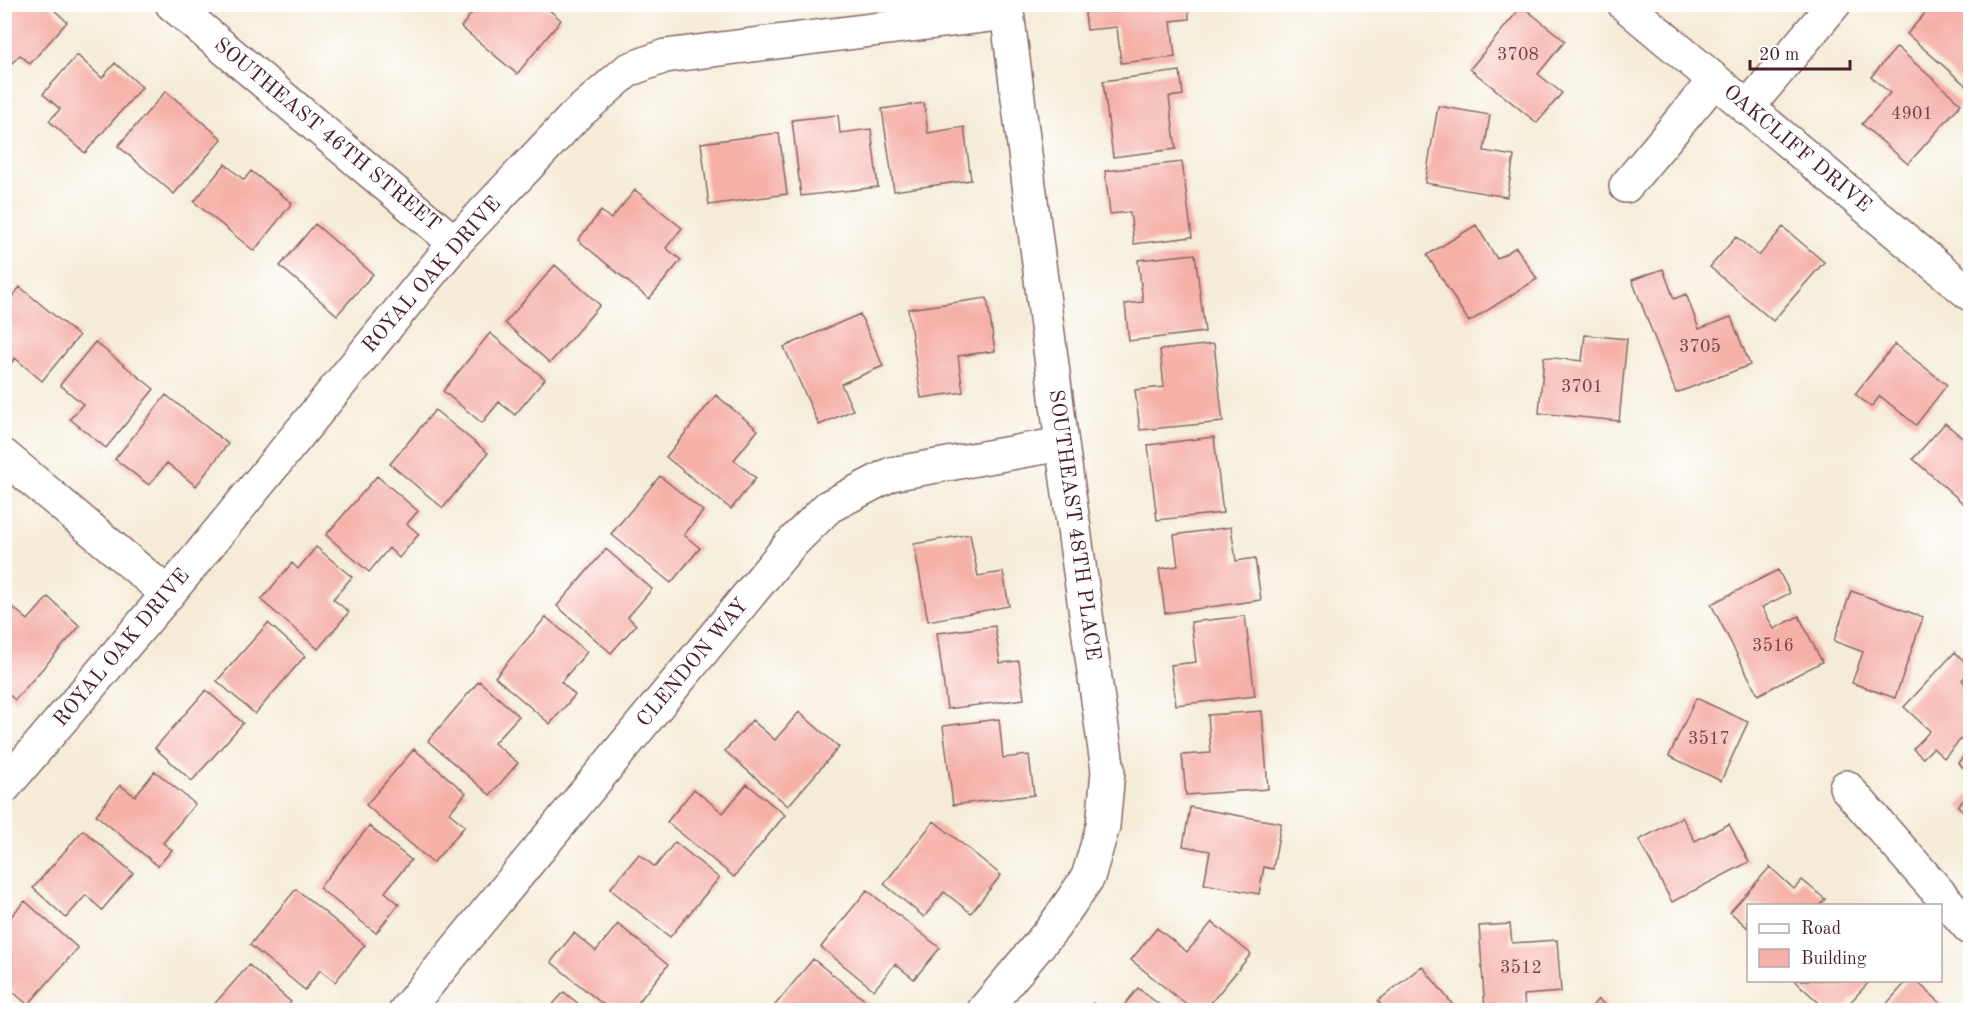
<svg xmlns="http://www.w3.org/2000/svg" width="1975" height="1015" viewBox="0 0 1975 1015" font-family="'Old Standard TT',serif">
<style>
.building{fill:#f5b0a8}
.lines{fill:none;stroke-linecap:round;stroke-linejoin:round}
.minor-casing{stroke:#866767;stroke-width:36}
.minor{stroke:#fff;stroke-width:33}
.labels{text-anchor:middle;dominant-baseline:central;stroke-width:4.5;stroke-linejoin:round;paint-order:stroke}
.number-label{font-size:18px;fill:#75434a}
.street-label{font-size:21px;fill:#4a1f2b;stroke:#fff}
</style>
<rect width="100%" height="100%" fill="#fff"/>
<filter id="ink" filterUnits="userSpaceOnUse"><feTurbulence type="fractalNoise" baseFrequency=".0167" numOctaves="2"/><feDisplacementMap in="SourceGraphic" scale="12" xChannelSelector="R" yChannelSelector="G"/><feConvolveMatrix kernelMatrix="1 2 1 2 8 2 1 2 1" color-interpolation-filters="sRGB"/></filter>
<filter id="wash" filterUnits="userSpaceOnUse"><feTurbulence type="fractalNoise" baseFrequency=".008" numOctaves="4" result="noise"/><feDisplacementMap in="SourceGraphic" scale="24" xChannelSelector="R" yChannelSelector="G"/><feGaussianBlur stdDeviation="1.35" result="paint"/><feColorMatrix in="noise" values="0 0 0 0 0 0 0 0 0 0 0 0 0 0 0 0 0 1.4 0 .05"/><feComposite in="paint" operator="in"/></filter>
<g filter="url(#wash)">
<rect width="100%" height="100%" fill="#f4ecd7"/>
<g id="blocks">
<!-- building -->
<path class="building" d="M 4,4 L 48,4 L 67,22 L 30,64 L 20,55 L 4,71 Z
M 479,4 L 542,4 L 561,20 L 517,74 L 461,27 Z
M 1084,4 L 1188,4 L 1189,19 L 1171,21 L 1175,57 L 1121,63 L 1117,27 L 1087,30 Z
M 1933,4 L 1945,4 L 1952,10 L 1957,4 L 1970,4 L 1970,89 L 1907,34 Z
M 1522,6 L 1565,41 L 1538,74 L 1562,93 L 1537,123 L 1470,69 Z
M 1897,47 L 1961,104 L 1908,164 L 1862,124 L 1890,93 L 1871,77 Z
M 77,55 L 102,78 L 115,63 L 142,87 L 85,153 L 49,121 L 60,109 L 43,94 Z
M 1180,71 L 1183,95 L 1169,97 L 1176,149 L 1113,157 L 1103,81 Z
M 166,91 L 222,139 L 174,194 L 118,146 Z
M 924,103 L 928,133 L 964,127 L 971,180 L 894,191 L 882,109 Z
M 1438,106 L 1490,115 L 1484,151 L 1514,156 L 1507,197 L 1425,183 Z
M 838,115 L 840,133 L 871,129 L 878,187 L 801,196 L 792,120 Z
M 779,133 L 787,194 L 709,205 L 701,143 Z
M 1182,162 L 1192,237 L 1134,244 L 1130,212 L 1110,214 L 1105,171 Z
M 225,164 L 244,180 L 251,171 L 292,203 L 254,251 L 194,202 Z
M 635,190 L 682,228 L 666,248 L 681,260 L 649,299 L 578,240 L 601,211 L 611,219 Z
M 315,224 L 373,274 L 337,315 L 280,266 Z
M 1476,225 L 1497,259 L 1516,247 L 1537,279 L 1469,322 L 1427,255 Z
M 1783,227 L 1824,262 L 1773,321 L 1710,267 L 1736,237 L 1759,256 Z
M 1195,254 L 1205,332 L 1129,341 L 1125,304 L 1143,302 L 1138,260 Z
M 555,265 L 600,305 L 550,363 L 505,323 Z
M 4,268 L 12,274 L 4,284 Z
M 1663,269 L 1674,299 L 1686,294 L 1699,329 L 1731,317 L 1750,365 L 1676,393 L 1632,280 Z
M 20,287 L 79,336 L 42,381 L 15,358 L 8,367 L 4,364 L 4,306 Z
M 987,298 L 995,351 L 958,356 L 963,392 L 921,398 L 908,309 Z
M 860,314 L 883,366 L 841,384 L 853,410 L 819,425 L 784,347 Z
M 490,333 L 545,379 L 515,415 L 499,402 L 482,423 L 443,391 Z
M 1585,335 L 1627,339 L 1619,421 L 1539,413 L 1544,357 L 1582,361 Z
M 95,342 L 154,389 L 106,448 L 70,419 L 83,404 L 60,385 Z
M 1214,344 L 1223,422 L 1140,430 L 1135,390 L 1164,387 L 1160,350 Z
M 1895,344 L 1947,385 L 1916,425 L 1880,396 L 1871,407 L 1855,394 Z
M 166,395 L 228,444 L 196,486 L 167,463 L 149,485 L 115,459 Z
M 716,395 L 758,430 L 734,460 L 756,478 L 731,509 L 666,457 Z
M 435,410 L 488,453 L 443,508 L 390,464 Z
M 1945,423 L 1966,441 L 1970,435 L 1970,509 L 1913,459 Z
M 1214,437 L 1223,513 L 1157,520 L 1148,445 Z
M 377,476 L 418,511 L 407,524 L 419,534 L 399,558 L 389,548 L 369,572 L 326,535 Z
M 660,476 L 703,511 L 684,535 L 700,548 L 671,583 L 611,534 Z
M 1231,527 L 1236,561 L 1255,558 L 1261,600 L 1165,613 L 1159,569 L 1178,566 L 1174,535 Z
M 970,534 L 978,576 L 1003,572 L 1009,606 L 928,621 L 914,544 Z
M 316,547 L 352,577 L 333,599 L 349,612 L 318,649 L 261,600 L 292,563 L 298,569 Z
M 606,549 L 652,589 L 628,617 L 636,625 L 611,653 L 557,606 Z
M 1778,570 L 1790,593 L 1762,607 L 1774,629 L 1799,616 L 1822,662 L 1758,695 L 1711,604 Z
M 1851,591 L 1923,617 L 1895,698 L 1852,683 L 1863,652 L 1834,641 Z
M 48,597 L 80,626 L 15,700 L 4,690 L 4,600 L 28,620 Z
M 1245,616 L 1255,696 L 1176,705 L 1171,665 L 1196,662 L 1191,622 Z
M 546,617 L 587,652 L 561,682 L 575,695 L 550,724 L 495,677 Z
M 268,623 L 305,656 L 255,714 L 217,681 Z
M 995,626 L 1000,663 L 1019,661 L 1024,699 L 947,709 L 937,633 Z
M 1955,652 L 1970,667 L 1970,672 L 1962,680 L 1970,688 L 1970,729 L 1944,758 L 1933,748 L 1923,758 L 1913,749 L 1930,731 L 1904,707 Z
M 479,681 L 519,716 L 494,743 L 518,763 L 490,795 L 428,741 Z
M 206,690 L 243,723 L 192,781 L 155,748 Z
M 1696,698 L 1748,722 L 1721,781 L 1669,756 Z
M 1262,711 L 1268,789 L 1186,795 L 1182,755 L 1211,753 L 1208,715 Z
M 799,712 L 839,747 L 788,806 L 725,751 L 752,720 L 775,740 Z
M 999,719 L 1003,758 L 1029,755 L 1034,795 L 953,805 L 943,726 Z
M 414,749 L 466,793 L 449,813 L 465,826 L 433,863 L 366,805 Z
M 1970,749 L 1970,774 L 1958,763 Z
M 155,771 L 195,804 L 163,843 L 172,850 L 158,866 L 96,815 L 120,785 L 135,796 Z
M 747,784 L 785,815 L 734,877 L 667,822 L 694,789 L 723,813 Z
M 1970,792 L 1970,818 L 1958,806 Z
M 1190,807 L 1281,823 L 1273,869 L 1264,867 L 1259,894 L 1204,884 L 1210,851 L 1183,846 Z
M 1682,817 L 1695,841 L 1729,824 L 1749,862 L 1672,902 L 1639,840 Z
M 934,821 L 1001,875 L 971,913 L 944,892 L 924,917 L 884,884 Z
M 369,826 L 411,860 L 385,892 L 399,904 L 376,933 L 319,888 Z
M 83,830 L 133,873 L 102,910 L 86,895 L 66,918 L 33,888 Z
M 675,842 L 719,878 L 670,937 L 610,889 L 639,854 L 655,867 Z
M 1770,867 L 1794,889 L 1802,880 L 1825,899 L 1819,906 L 1748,906 L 1748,928 L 1730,912 Z
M 296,889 L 365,945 L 335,982 L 320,970 L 305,990 L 250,945 Z
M 867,890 L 940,948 L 914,979 L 895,964 L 874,990 L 821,947 Z
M 25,901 L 78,948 L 28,1005 L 4,984 L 6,939 L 4,924 Z
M 1212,922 L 1251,954 L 1205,1010 L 1193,1010 L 1131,960 L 1157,928 L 1187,952 Z
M 618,924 L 668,965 L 632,1010 L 610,1010 L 551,962 L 574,933 L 596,951 Z
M 1510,924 L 1512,943 L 1557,940 L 1561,992 L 1524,995 L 1525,1010 L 1485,1010 L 1479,926 Z
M 813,959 L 877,1010 L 771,1010 Z
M 249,965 L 291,1002 L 284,1010 L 209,1010 Z
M 1422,966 L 1457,1010 L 1385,1010 L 1378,1001 Z
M 1794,980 L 1871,980 L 1843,1010 L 1827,1010 Z
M 1908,980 L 1915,980 L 1944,1006 L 1940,1010 L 1881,1010 Z
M 1138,988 L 1166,1010 L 1120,1010 Z
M 564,992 L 586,1010 L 548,1010 Z
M 1598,999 L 1611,1010 L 1589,1010 Z
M 517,1002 L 526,1010 L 510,1010 Z
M 1093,1003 L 1103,1010 L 1087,1010 Z"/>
</g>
</g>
<g filter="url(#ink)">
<use href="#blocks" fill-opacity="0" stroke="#866767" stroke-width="1.5"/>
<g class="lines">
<!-- minor casing -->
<g class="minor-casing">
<path id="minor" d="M 172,4 L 455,243
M 1624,4 L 1970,294
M 1747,108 L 1834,4
M 1626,186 L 1714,81
M 4,456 L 168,594
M 4,787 L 168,594 L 455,243 L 574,117 L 628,70 L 665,56 L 1007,13
M 1846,787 L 1970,928
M 406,1010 L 789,546 L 828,507 L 891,474 L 1062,444
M 984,1010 L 1053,928 L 1088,877 L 1103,826 L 1108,771 L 1062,444 L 1006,4"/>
</g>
<!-- minor -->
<use href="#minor" class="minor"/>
</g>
</g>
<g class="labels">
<!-- number labels -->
<g class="number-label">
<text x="1518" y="55">3708</text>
<text x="1912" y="114">4901</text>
<text x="1700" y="347">3705</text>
<text x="1582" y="387">3701</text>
<text x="1773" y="646">3516</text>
<text x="1709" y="739">3517</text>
<text x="1521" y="968">3512</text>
</g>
<!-- street labels -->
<g class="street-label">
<text transform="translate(327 135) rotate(40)">SOUTHEAST 46TH STREET</text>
<text transform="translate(1797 149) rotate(40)">OAKCLIFF DRIVE</text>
<text transform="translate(432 275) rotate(-49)">ROYAL OAK DRIVE</text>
<text transform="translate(1074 525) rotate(82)">SOUTHEAST 48TH PLACE</text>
<text transform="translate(122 648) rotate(-50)">ROYAL OAK DRIVE</text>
<text transform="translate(693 663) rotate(-50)">CLENDON WAY</text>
</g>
</g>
<!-- margin -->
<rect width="1975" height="1015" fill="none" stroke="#fff" stroke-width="24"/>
<!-- legend -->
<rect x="1747" y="904" width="195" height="78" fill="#ffffff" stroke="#b7a5aa" stroke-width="1.5"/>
<rect x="1759" y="924" width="30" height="9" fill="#ffffff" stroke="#b7a5aa" stroke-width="1.5"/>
<text x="1801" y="934" font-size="18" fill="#4a1f2b">Road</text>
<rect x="1759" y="949" width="30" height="18" fill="#f5b0a8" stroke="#b7a5aa" stroke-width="1.5"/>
<text x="1801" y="964" font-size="18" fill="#4a1f2b">Building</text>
<!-- scale -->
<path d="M1750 60v9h100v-9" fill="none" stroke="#4a1f2b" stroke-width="3"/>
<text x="1759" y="60" font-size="18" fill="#4a1f2b" stroke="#ffffff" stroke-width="4.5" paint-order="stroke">20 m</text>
</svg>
